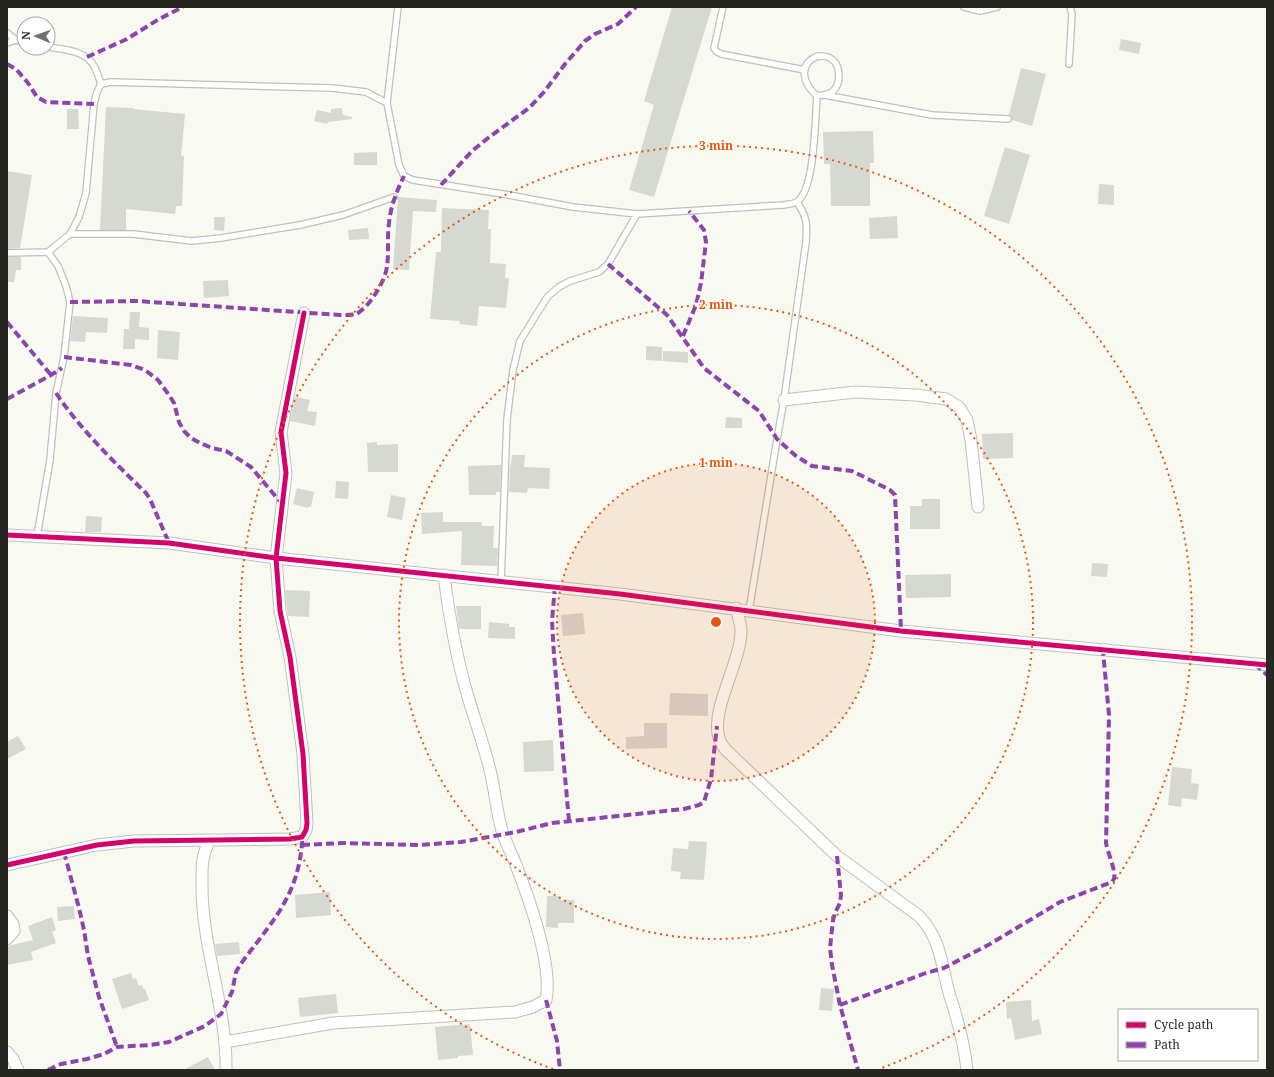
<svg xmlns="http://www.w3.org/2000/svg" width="1274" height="1077" viewBox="0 0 1274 1077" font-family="'Noto Serif',serif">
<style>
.building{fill:#d6d8d2}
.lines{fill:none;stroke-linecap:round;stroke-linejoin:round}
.lane-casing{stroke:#bfc0ba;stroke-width:8}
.street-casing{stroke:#bfc0ba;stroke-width:13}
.lane{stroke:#fefefd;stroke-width:5.5}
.street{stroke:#fefefd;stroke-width:11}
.quiet{stroke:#8e44ad;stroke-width:4;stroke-dasharray:8 4;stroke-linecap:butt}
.cycleway-casing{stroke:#fff;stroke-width:8}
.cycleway{stroke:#d6006c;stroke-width:5}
.ring{fill:none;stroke:#e8590c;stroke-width:2;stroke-dasharray:2 4}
.centre{fill:#e8590c;stroke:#fff;stroke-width:2}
.ring-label{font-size:12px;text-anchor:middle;font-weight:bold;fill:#e8590c;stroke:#fff;stroke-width:3;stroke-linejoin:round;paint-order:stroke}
</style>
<rect width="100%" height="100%" fill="#f8faf2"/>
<!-- building -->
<path class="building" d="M 672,7 L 712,7 L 654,197 L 629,190 L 654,105 L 644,101 Z
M 1121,39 L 1141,43 L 1139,54 L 1119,50 Z
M 1021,68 L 1046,74 L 1032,126 L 1012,120 L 1012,117 L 1009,115 Z
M 106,107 L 133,108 L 133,109 L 185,114 L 181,156 L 184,156 L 182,206 L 176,206 L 175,214 L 126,209 L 126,230 L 100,230 Z
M 342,108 L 343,115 L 352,117 L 352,119 L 328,122 L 327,124 L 314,121 L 317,110 L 331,113 L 331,109 Z
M 67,109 L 78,109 L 79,129 L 67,129 Z
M 873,131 L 874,163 L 870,163 L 870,206 L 831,206 L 830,164 L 824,164 L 823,132 Z
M 1005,147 L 1030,155 L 1009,224 L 984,216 Z
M 377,152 L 377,165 L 354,165 L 354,153 Z
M 7,171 L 32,175 L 20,248 L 8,249 L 8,243 L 7,243 Z
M 1099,184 L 1114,185 L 1114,205 L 1098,204 Z
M 398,197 L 437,200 L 436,212 L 413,211 L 409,270 L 393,269 Z
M 442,208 L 489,210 L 488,229 L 491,229 L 490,263 L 506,264 L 505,278 L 509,278 L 506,308 L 479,306 L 477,326 L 459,324 L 460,321 L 430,319 L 436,252 L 441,252 Z
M 897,216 L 898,238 L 870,239 L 869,218 Z
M 214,217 L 225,217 L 224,231 L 214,230 Z
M 368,228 L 369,239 L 349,240 L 348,230 Z
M 8,257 L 21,257 L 21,270 L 16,270 L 14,282 L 8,282 Z
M 228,280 L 229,296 L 204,298 L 203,281 Z
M 130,312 L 140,312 L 139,327 L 149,328 L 149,340 L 135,339 L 135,349 L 123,349 L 124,329 L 129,329 Z
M 73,316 L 108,318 L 107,333 L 86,332 L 85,342 L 70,341 Z
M 158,330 L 180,332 L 178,360 L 157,358 Z
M 646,346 L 662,347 L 662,361 L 646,360 Z
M 663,351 L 688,352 L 688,363 L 663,361 Z
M 295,397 L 310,400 L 307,411 L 317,412 L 315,426 L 290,421 Z
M 726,417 L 742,418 L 742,428 L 725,428 Z
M 1013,433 L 1013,458 L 983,459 L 982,434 Z
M 377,442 L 377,445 L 398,444 L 398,472 L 368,472 L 367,443 Z
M 512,455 L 525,455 L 524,467 L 550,468 L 549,489 L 528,488 L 527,493 L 509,492 L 510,465 L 511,465 Z
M 501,465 L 500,492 L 496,492 L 496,495 L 469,495 L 468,466 Z
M 336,481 L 349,482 L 348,499 L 335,498 Z
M 297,488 L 314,492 L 311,507 L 308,507 L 308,508 L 293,504 Z
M 391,495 L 406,498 L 402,520 L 387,517 Z
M 922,499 L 940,499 L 940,529 L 910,529 L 910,506 L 922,506 Z
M 443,512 L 443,522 L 482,522 L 482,526 L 494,526 L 493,548 L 498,548 L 497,566 L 461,565 L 462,531 L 422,534 L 421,513 Z
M 86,516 L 102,517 L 101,532 L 85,532 Z
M 1092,563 L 1108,564 L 1107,577 L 1091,576 Z
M 951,574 L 951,597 L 906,598 L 905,575 Z
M 285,590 L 310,591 L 309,617 L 288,616 Z
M 456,606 L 481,606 L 481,629 L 459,629 Z
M 583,613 L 585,634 L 563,636 L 561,615 Z
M 489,622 L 509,624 L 509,627 L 515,627 L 515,639 L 488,638 Z
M 670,693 L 708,694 L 708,716 L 669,715 Z
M 644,723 L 667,723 L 667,748 L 626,749 L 626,737 L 644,736 Z
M 18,736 L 26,749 L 7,759 L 7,742 Z
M 553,740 L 554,771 L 524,772 L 523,742 Z
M 1172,767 L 1192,769 L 1191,783 L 1199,784 L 1197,800 L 1182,798 L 1181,807 L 1168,805 Z
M 689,841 L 707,842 L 704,880 L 680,879 L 681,872 L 671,871 L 673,848 L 688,849 Z
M 330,892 L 331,915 L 296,918 L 295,895 Z
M 547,896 L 560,896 L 560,900 L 574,900 L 574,923 L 558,923 L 558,928 L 546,927 Z
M 74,906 L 75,919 L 58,921 L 57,907 Z
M 52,917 L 56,930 L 52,932 L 56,943 L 31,952 L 33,960 L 7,965 L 7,946 L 33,940 L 28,926 Z
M 239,942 L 240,954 L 217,956 L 215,944 Z
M 131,973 L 133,979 L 136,978 L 139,986 L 142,985 L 143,989 L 145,989 L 149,1000 L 122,1009 L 112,979 Z
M 821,988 L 834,989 L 832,1011 L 819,1010 Z
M 336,994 L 338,1013 L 300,1017 L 298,998 Z
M 1031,1000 L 1032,1021 L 1039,1019 L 1042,1034 L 1015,1040 L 1011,1018 L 1007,1019 L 1006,1002 Z
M 470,1024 L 473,1055 L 458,1056 L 458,1058 L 438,1060 L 435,1027 Z
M 208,1057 L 215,1070 L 183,1070 Z"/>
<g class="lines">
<!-- lane casing -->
<g class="lane-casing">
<path id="lane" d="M 723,7 L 714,48 L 716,51 L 721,54 L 805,70
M 964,7 L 980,11 L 997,7
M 7,33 L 16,40 L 24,42
M 7,43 L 16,40
M 48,47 C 65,50 85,50 94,66 C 97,71 99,78 101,84
M 818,56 C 822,56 827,56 830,58 C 841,64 842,84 832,92 C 828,95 822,95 817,96 C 803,84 797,64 818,56 Z
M 1069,64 L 1072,14 L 1070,7
M 825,95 L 932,115 L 1008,119
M 387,103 L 398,7
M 70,234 L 133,234 L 192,241 L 221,238 L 300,225 L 343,215 L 394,197
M 7,253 L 48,252 L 70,234 L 79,217 L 86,193 L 94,104 L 97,92 L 101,84 L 111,82 L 332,88 L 366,92 L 387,103 L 399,165 L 404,176 L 413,180 L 509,195 L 573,207 L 637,214 L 784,205 C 788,204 795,204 798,201 C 815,187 815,119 817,96
M 37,536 L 50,460 L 56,393 L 64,357 L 70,302 L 66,286 L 58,266 L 48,252
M 501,582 L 507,419 L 513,370 L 520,341 L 548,296 L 559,287 L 570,281 L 599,272 L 608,264 L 637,214
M 749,611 L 777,439 L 784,400 L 806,242 C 807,224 808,219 797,202"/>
</g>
<!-- street casing -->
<g class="street-casing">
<path id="street" d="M 784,400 L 855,392 L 916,395 L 946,399 L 959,407 L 967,420 L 971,440 L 978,507
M 7,535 L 169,543 L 276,558 L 620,594 L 901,631 L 1267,665
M 736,608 C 738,615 740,622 741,629 C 742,661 710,709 719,738 C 720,742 723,746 725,749 L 837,856 L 919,916 C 940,938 941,961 948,989 C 950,998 954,1007 956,1016 C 961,1033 965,1052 967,1070
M 209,841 C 201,858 202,868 202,886 C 202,948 227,1008 226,1070
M 7,865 L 97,845 L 134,841 L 290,839 L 302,837 L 306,830 L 307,823 L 303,754 L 290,657 L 280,611 L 276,558 L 286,473 L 281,432 L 304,313
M 7,916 L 13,924 L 14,931 L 7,939
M 225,1042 L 333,1023 L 515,1012 L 533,1007 L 546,1000 C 553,966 529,898 516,865 C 512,855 507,845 503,834 C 496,812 495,788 489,766 C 483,743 475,720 468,697 C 456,656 449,616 444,575
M 7,1052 L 13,1059 L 18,1070"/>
</g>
<!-- lane -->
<use href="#lane" class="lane"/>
<!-- street -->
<use href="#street" class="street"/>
<!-- quiet -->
<path class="quiet" d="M 87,57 L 127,39 L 159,19 L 183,7
M 7,64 L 16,69 L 28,83 L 37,97 L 46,102 L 94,104
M 441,185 L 472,151 L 488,138 L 529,108 L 544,92 L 565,64 L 585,41 L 595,34 L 618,24 L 636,7
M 608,264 L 667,315 L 704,368 L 759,411 L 777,439 L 796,456 L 812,466 L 852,471 L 890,490 L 895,495 L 901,631
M 70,302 L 137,301 L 340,315 C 345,315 351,315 356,314 C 369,308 386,280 387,266 C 389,252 387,237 389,223 C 391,205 396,193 404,176
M 7,322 L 51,375
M 683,336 L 696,305 L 701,283 L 706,242 L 704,230 L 689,211
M 64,357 L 131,365 L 145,370 L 158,380 L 169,395 L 174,403 L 179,422 L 184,431 L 191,438 L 200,443 L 212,448 L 226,451 L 251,467 L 282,504
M 56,393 C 81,430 114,462 146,493 L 150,499 L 169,543
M 7,399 L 51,375 L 62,368
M 555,586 L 552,621 L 554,655 L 569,821
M 1255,664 L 1267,675
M 302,845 L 343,843 L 418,845 L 461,842 L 516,832 L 552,823 L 684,809 L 699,805 L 704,802 L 711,779 L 717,726
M 64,852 L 79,908 L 84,930 L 88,956 L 99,997 L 117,1047
M 837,856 L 841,895 L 840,903 L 835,913 L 833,920 L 830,948 L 832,965 L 840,1005 L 858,1070
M 546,1000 L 557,1041 L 560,1070
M 840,1005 L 926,973 L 944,968 L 990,944 L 1060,902 L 1112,882 L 1114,879 C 1116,870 1108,854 1106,843 L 1109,715 L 1103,651
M 48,1070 L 61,1064 L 87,1059 L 104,1054 L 117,1047 L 150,1045 L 169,1042 L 205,1026 L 221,1014 L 232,992 L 236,972 L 240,965 C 266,929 292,904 300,859 C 301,853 302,847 302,841"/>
<!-- cycleway casing -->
<g class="cycleway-casing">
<path id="cycleway" d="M 7,535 L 169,543 L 276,558 L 620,594 L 901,631 L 1267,665
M 7,865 L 97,845 L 134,841 L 290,839 L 302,837 L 306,830 L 307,823 L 303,754 L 290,657 L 280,611 L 276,558 L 286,473 L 281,432 L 304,313"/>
</g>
<!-- cycleway -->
<use href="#cycleway" class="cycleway"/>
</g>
<!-- distance rings -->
<circle cx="716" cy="622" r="159" fill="#e8590c" fill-opacity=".12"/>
<g class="ring">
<circle cx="716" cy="622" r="159"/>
<circle cx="716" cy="622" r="317"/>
<path d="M553 1069A476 476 0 1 1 879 1069"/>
</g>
<circle cx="716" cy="622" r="6" class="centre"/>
<g class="ring-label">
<text x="716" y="150">3 min</text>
<text x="716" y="309">2 min</text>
<text x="716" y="467">1 min</text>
</g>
<!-- border -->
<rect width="1274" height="1077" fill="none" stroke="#262721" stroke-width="16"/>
<!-- legend -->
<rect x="1118" y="1009" width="140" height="52" fill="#ffffff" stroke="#a8a9a6"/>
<rect x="1126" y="1022" width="20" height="6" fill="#d6006c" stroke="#a8a9a6"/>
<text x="1154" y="1029" font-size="12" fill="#262721">Cycle path</text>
<rect x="1126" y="1042" width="20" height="6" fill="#8e44ad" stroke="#a8a9a6"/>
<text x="1154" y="1049" font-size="12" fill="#262721">Path</text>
<!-- north arrow -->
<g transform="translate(36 36) rotate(272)"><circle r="19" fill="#ffffff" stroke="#a8a9a6"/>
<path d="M0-3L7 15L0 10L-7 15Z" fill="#70716a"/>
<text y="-6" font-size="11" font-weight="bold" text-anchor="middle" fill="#262721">N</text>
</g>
</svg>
